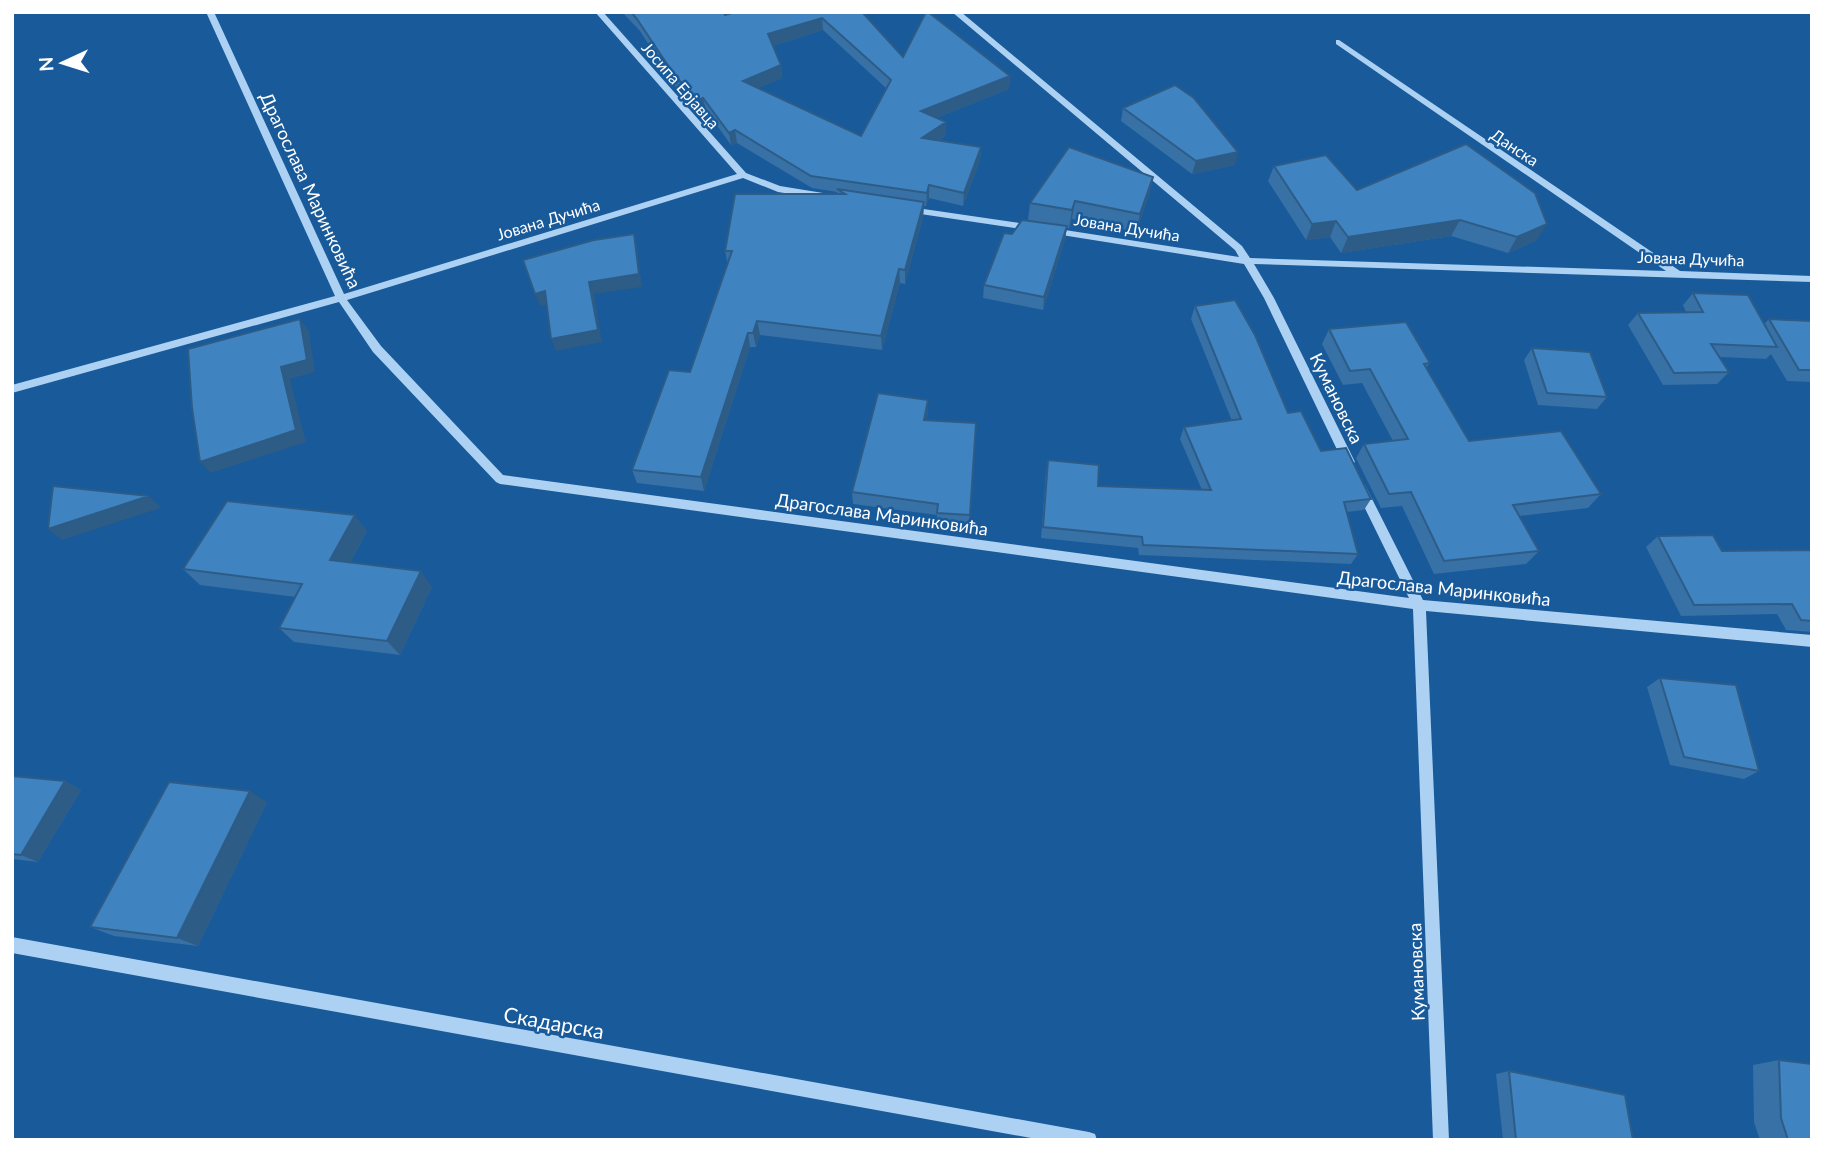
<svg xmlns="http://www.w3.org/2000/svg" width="1824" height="1152" viewBox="0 0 1824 1152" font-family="Lato,sans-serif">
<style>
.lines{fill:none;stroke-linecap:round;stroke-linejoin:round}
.minor{fill:#add1f2;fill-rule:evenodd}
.wall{fill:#3771a6;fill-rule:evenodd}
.shaded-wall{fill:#2d5c87}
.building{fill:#4083c1;stroke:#2d5c87;stroke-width:2;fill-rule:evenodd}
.labels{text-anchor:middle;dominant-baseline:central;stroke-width:5;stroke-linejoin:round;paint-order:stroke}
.far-street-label{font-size:16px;fill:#fff;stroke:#185a9a}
.street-label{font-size:18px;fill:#fff;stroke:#185a9a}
.near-street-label{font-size:21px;fill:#fff;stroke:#185a9a}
</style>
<rect width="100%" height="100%" fill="#185a9a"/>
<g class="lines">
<!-- minor -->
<path class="minor" d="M 206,12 L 214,12 L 344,294 L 737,174 L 595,12 L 603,12 L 746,173 L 780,186 L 823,193 L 828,196 L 823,199 L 778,192 L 743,178 L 347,300 L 381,346 L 503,475 L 1409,598 L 1355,488 L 1361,483 L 1365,485 L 1423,600 L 1812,635 L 1812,647 L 1426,611 L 1449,1140 L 1433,1140 L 1413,609 L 500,484 L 496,482 L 373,352 L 339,302 L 12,393 L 12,385 L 335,296 Z
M 952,12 L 961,12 L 1242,246 L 1250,258 L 1666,271 L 1336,44 L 1336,40 L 1339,40 L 1680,271 L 1812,276 L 1812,282 L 1254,264 L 1274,298 L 1355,462 L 1349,466 L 1343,462 L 1264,298 L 1244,264 L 1049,233 L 1049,229 L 1052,228 L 1239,257 L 1235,250 Z
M 910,207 L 1034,225 L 1039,228 L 1034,231 L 907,212 L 907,208 Z
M 12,937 L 1089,1132 L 1095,1134 L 1097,1140 L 1042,1140 L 12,953 Z"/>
</g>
<!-- wall -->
<path class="wall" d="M 622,12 L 724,12 L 725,15 L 862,12 L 903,57 L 1010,76 L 1009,89 L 936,118 L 946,135 L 938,141 L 981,147 L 980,160 L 963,206 L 929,198 L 926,206 L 924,206 L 923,217 L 905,284 L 900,283 L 882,350 L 760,335 L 756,347 L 750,347 L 704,491 L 637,483 L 632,470 L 690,372 L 728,265 L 725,251 L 837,194 L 837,192 L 812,188 L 737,143 L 731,145 L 706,110 L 701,112 L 677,89 L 640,31 ZM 823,30 L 886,88 L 861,136 L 758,88 L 782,78 L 781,65 L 773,46 Z
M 1123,108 L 1235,165 L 1192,174 L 1121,121 Z
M 1274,166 L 1357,190 L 1537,240 L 1508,253 L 1451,236 L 1341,253 L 1330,237 L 1306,240 L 1268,181 Z
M 1153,177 L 1149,195 L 1136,232 L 1072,219 L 1069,228 L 1067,228 L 1065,239 L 1043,310 L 983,298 L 984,285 L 1012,234 L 1028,220 L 1030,203 Z
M 1693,293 L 1764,324 L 1769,319 L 1812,321 L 1812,382 L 1787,381 L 1771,354 L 1766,359 L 1719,357 L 1729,372 L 1717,384 L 1663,385 L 1628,325 L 1638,313 L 1686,312 L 1683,305 Z
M 1195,306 L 1321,451 L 1371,499 L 1364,510 L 1346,512 L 1358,554 L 1351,564 L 1139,555 L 1138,548 L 1041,538 L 1046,471 L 1048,460 L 1098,486 L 1202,490 L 1180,439 L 1184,427 L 1232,421 L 1191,319 Z
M 1329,329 L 1430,363 L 1426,368 L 1469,441 L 1601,494 L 1588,508 L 1519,516 L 1539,551 L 1526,564 L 1434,574 L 1402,506 L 1381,508 L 1356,458 L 1364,444 L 1393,441 L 1362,383 L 1343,385 L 1322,344 Z
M 1532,348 L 1607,397 L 1597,409 L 1538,405 L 1524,360 Z
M 928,412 L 926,420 L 976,423 L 969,526 L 937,524 L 937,515 L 853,504 L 852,492 Z
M 367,531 L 350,563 L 432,587 L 400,655 L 294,642 L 279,628 L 296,597 L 200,585 L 183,569 Z
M 1658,536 L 1722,551 L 1812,550 L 1812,632 L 1786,630 L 1777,614 L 1681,616 L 1646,547 Z
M 1660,678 L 1759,771 L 1744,779 L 1670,765 L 1647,687 Z
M 12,776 L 65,781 L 81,790 L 38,862 L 12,859 Z
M 267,802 L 198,946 L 114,936 L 90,927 Z
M 1779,1060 L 1812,1140 L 1760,1140 L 1754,1122 L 1753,1065 Z
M 1509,1071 L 1633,1140 L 1503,1140 L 1496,1074 Z"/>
<!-- shaded-wall -->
<path class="shaded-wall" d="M 822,18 L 823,30 L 770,47 L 768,34 Z
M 781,65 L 782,78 L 745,94 L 743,81 Z
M 1010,76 L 1009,89 L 921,124 L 921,111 Z
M 703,98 L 706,110 L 701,112 L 698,100 Z
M 946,122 L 946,135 L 922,151 L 922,138 Z
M 735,130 L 737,143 L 731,145 L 729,133 Z
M 981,147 L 980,160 L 963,206 L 964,193 Z
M 1238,152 L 1235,165 L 1192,174 L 1196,161 Z
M 1153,177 L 1149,195 L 1136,232 L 1140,214 Z
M 929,185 L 929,198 L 926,206 L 927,193 Z
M 1075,201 L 1072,219 L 1069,228 L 1072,210 Z
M 924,202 L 923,217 L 905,284 L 905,270 Z
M 1460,220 L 1451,236 L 1341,253 L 1348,237 Z
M 1336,221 L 1330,237 L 1306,240 L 1312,224 Z
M 1547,224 L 1537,240 L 1508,253 L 1517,237 Z
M 1067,226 L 1065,239 L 1043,310 L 1044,297 Z
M 634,234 L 637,247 L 642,287 L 594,294 L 602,342 L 556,351 L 551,339 L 589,282 Z
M 899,269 L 900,283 L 882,350 L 881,336 Z
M 545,291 L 550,304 L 540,306 L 535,294 Z
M 300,319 L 309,331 L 315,372 L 290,379 L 306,442 L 211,473 L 200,462 L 281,367 Z
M 757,321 L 760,335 L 756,347 L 753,333 Z
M 748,333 L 750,347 L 704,491 L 701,477 Z
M 928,400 L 928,412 L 924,432 L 924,420 Z
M 149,496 L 161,508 L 62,540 L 48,529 Z
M 355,515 L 367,531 L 343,576 L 330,560 Z
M 421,571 L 432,587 L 400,655 L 387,641 Z
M 65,781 L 81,790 L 38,862 L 21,855 Z
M 250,791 L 267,802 L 198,946 L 177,938 Z"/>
<!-- building -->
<path class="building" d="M 631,12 L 724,12 L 725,15 L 735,12 L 862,12 L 903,57 L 926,12 L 928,12 L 1010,76 L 921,111 L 946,122 L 922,138 L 981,147 L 964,193 L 929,185 L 927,193 L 811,176 L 735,130 L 729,133 L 703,98 L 698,100 L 675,76 L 637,19 ZM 822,18 L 891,80 L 861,136 L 743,81 L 781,65 L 768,34 Z
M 1175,85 L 1194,98 L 1238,152 L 1196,161 L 1123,108 Z
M 1466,144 L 1535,193 L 1547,224 L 1517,237 L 1460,220 L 1348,237 L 1336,221 L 1312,224 L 1274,166 L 1326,155 L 1357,190 Z
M 1069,147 L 1153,177 L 1140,214 L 1075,201 L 1072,210 L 1030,203 Z
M 837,189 L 924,202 L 905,270 L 899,269 L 881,336 L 757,321 L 753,333 L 748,333 L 701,477 L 632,470 L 669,370 L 690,372 L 732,251 L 725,251 L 735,194 L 845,194 Z
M 1022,220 L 1067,226 L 1044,297 L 984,285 L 1004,233 L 1012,234 Z
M 634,234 L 639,274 L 589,282 L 598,330 L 551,339 L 545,291 L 535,294 L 523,260 L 594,240 Z
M 1693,293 L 1748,295 L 1777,347 L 1711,344 L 1729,372 L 1674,373 L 1638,313 L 1703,312 Z
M 1235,300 L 1255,335 L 1288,413 L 1301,411 L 1321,451 L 1346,448 L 1371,499 L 1344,502 L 1358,554 L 1143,545 L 1142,537 L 1043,527 L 1048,460 L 1099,465 L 1098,486 L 1211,490 L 1184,427 L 1241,419 L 1195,306 Z
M 300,319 L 307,360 L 281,367 L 296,430 L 200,462 L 192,408 L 188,349 Z
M 1769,319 L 1812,321 L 1812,370 L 1799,370 Z
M 1406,322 L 1430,363 L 1424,364 L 1469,441 L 1561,431 L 1601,494 L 1513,505 L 1539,551 L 1444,561 L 1411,492 L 1389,494 L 1364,444 L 1408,439 L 1370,369 L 1350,371 L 1329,329 Z
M 1532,348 L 1590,352 L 1607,397 L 1547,393 Z
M 878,393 L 928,400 L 924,420 L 976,423 L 970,515 L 937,513 L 938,504 L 852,492 Z
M 53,486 L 149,496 L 48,529 Z
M 227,501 L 355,515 L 330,560 L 421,571 L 387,641 L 279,628 L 302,584 L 183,569 Z
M 1713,535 L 1722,551 L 1812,550 L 1812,621 L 1801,620 L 1792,604 L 1694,605 L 1658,536 Z
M 1660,678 L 1736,685 L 1759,771 L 1684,757 Z
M 12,776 L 65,781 L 21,855 L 12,854 Z
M 169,782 L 250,791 L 177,938 L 90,927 Z
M 1779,1060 L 1812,1064 L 1812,1140 L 1788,1140 L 1781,1118 Z
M 1509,1071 L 1625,1095 L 1633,1140 L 1516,1140 Z"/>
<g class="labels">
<!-- far-street labels -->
<g class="far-street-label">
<text transform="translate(681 85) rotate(49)">Јосипа Ерјавца</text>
<text transform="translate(1515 147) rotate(34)">Данска</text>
<text transform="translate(548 219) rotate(-17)">Јована Дучића</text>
<text transform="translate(1127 227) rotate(9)">Јована Дучића</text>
<text transform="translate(1691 258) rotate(2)">Јована Дучића</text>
</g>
<!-- street labels -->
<g class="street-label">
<text transform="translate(311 190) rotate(65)">Драгослава Маринковића</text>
<text transform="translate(1337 398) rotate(64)">Кумановска</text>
<text transform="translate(882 514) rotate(8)">Драгослава Маринковића</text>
<text transform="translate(1444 588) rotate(6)">Драгослава Маринковића</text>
<text transform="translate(1416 972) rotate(-92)">Кумановска</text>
</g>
<!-- near-street labels -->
<g class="near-street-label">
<text transform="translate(554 1022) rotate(10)">Скадарска</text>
</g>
</g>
<!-- border -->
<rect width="1824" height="1152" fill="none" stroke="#ffffff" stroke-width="28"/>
<!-- north arrow -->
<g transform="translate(63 63) rotate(266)" stroke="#185a9a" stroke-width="5" paint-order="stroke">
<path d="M0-5L12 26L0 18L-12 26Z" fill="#ffffff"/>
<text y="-10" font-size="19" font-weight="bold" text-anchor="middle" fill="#ffffff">N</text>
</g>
</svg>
